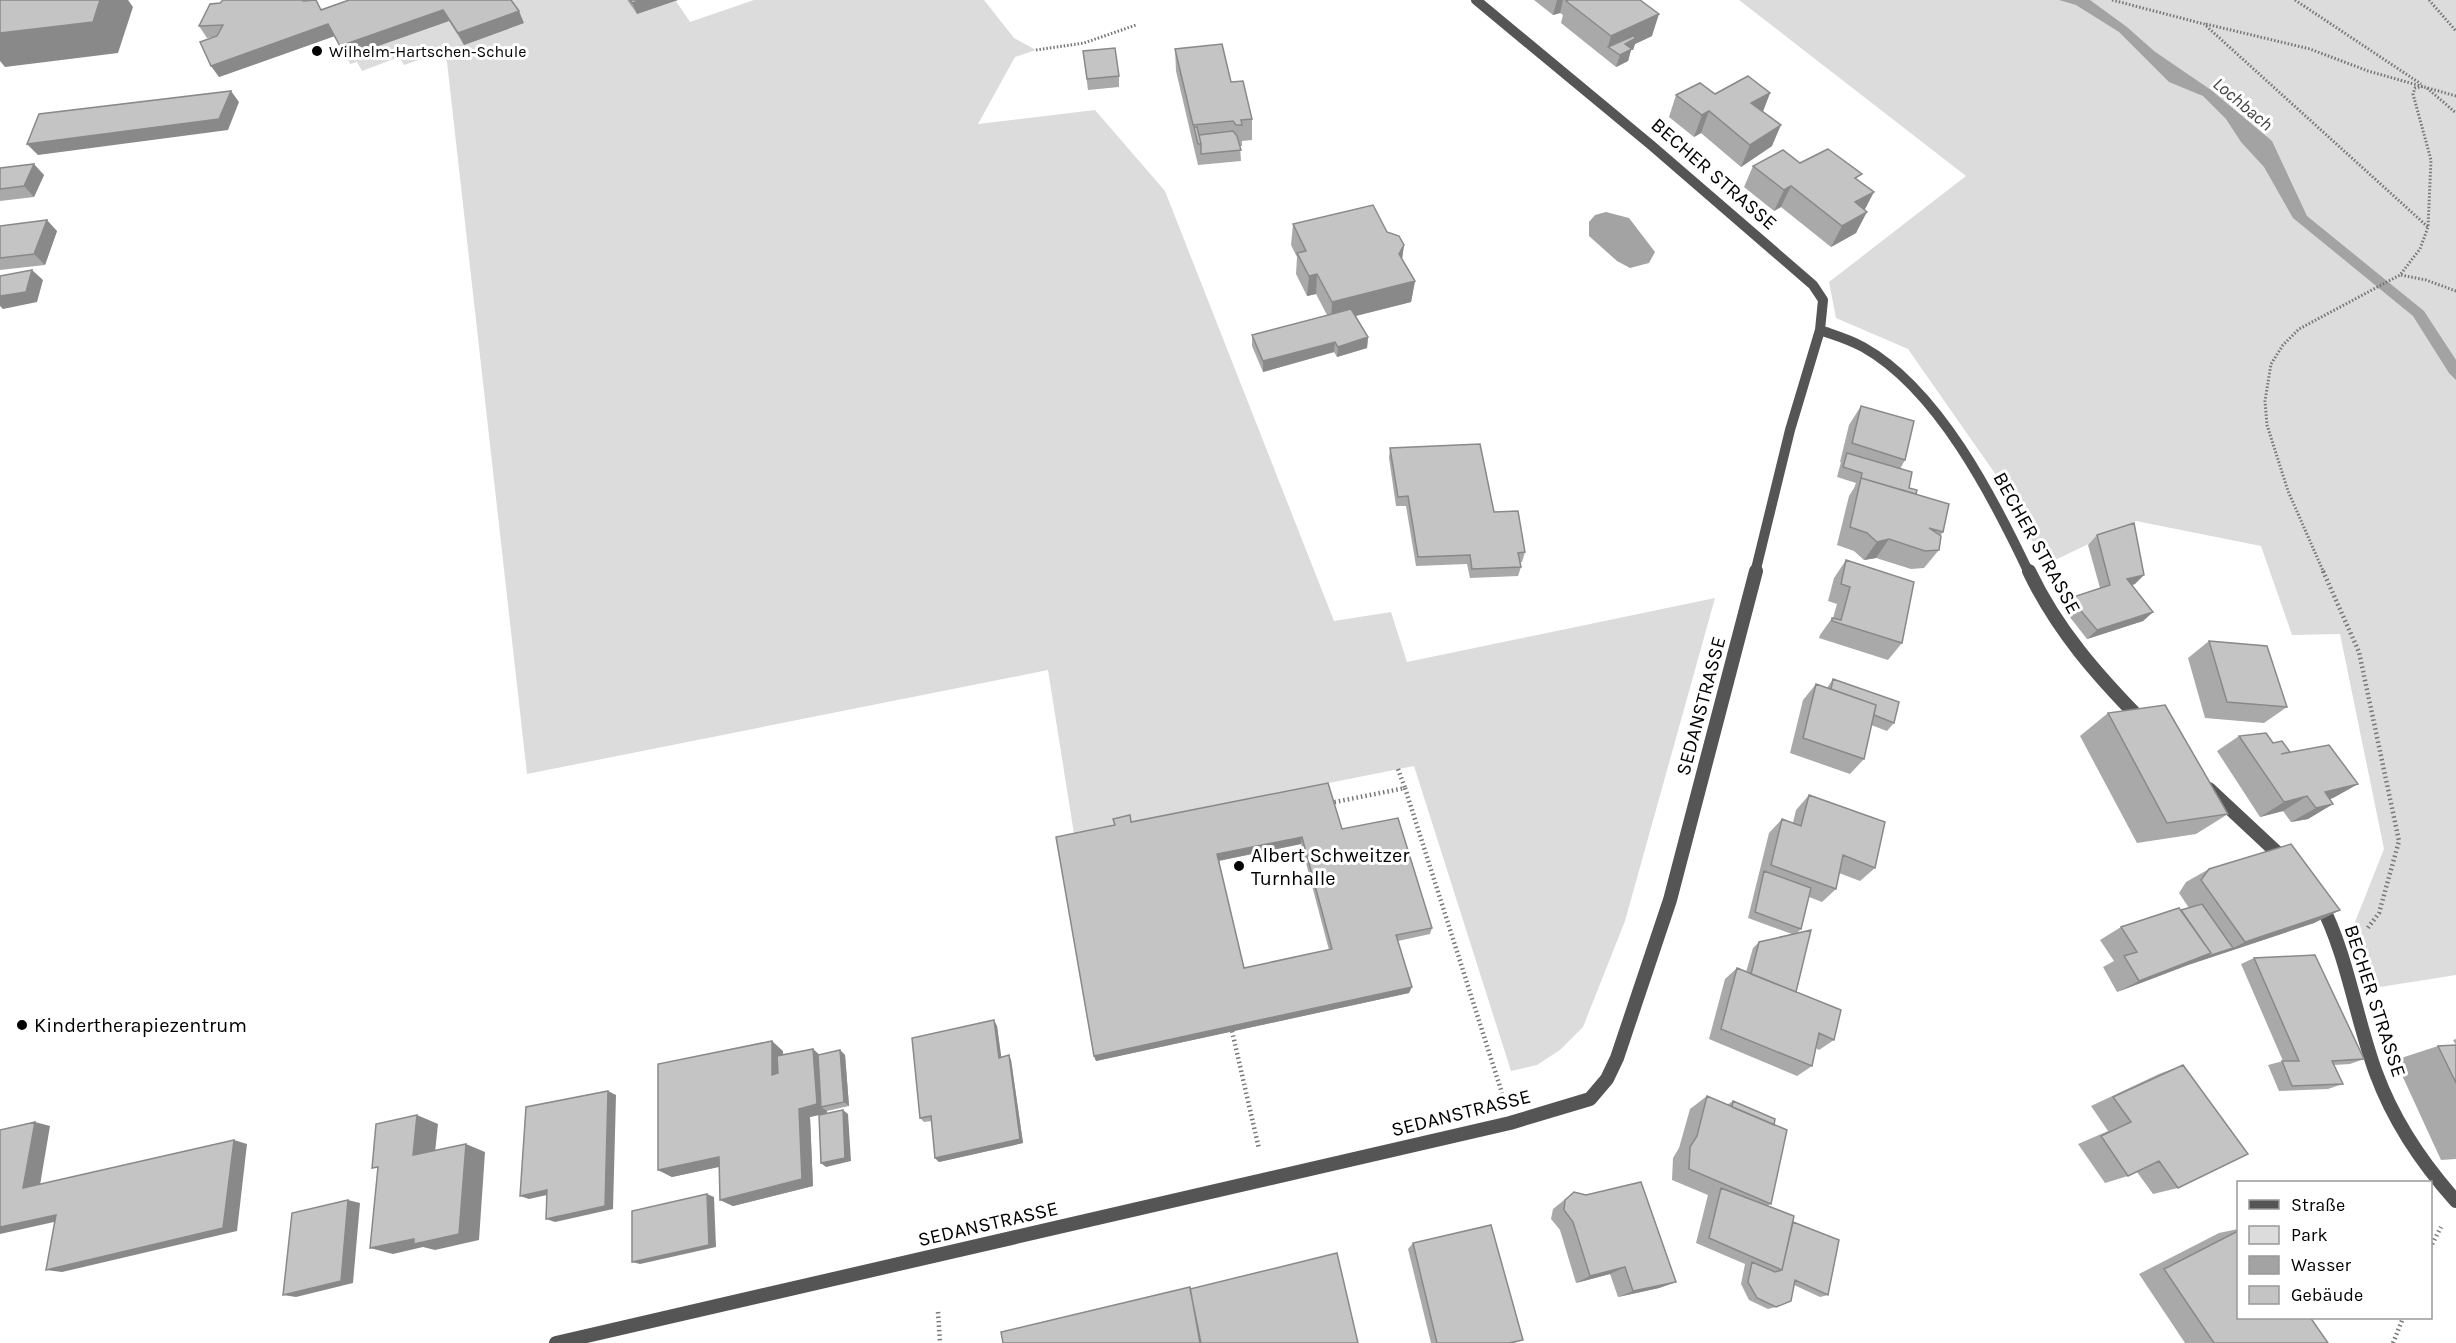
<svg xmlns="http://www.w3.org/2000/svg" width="2456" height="1343" viewBox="0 0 2456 1343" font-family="Karla,sans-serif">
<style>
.green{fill:#dcdcdc}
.water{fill:#a3a3a3}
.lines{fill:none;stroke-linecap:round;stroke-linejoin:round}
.path-far1{stroke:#777;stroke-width:3;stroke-dasharray:1.5 2;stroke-linecap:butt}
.path{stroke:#777;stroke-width:4.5;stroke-dasharray:1.5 3;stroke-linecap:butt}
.street-far1{stroke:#555;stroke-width:10}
.street{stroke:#555;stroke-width:14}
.wall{fill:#a9a9a9;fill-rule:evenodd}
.shaded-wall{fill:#898989}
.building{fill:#c4c4c4;stroke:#898989;stroke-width:1.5;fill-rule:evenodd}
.poi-dot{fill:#000;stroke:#fff;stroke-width:2}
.labels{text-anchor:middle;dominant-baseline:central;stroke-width:6;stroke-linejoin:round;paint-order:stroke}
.far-poi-label{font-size:16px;fill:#000;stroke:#fff;text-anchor:start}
.far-water-label{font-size:18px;font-style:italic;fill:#444;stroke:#fff}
.street-label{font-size:20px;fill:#000;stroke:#fff}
.poi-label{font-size:20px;fill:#000;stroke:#fff;text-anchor:start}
</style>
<rect width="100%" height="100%" fill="#fff"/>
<!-- green -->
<path class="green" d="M 510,0 L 627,0 L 637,14 L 676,1 L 690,22 L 754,0 L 984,0 L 1014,38 L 1036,50 L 1015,57 L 978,124 L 1095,110 L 1165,191 L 1334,621 L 1391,612 L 1407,662 L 1715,598 L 1625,921 L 1583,1027 L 1560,1050 L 1537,1065 L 1511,1071 L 1414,766 L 1074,834 L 1048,670 L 527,774 L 447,62 L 442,52 L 404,65 L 399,57 L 362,71 L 357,62 L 350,64 L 347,57 L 449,21 L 464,44 L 524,23 Z
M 1739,0 L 2456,0 L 2456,975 L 2380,987 L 2355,922 L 2384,849 L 2340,634 L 2292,635 L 2261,546 L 2136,521 L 2045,565 L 1996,475 L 1908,349 L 1836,318 L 1829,282 L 1966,176 Z"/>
<!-- water -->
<path class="water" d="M 2059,0 L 2090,0 L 2127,27 L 2154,51 L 2211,90 L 2272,141 L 2307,216 L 2424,311 L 2456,360 L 2456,380 L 2449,373 L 2413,316 L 2293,218 L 2264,167 L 2241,142 L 2226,119 L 2203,96 L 2169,82 L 2119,32 L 2076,5 Z
M 1606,212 L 1629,218 L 1655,252 L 1649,263 L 1630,268 L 1617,261 L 1589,236 L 1589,222 L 1595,215 Z"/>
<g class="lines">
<!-- path-far1 -->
<path class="path-far1" d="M 2112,0 L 2204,24 L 2428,227
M 2295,0 L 2421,84
M 2429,0 L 2456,31
M 2206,24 L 2310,49 L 2368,71 L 2456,96
M 1036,50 L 1084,43 L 1136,25
M 2427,88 L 2456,113
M 2401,275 L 2426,280 L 2456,291
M 2324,573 L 2288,491 L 2267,425 L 2265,401 L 2271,364 L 2283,345 L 2299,329 L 2400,275 L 2420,249 L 2428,227 L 2431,160 L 2413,94 L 2415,88 L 2425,86"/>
<!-- path -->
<path class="path" d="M 2323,571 L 2359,652 L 2399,841 L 2379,913 L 2367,929
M 1398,769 L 1405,788
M 1330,803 L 1405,788 L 1502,1093
M 1232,1031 L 1259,1149
M 2430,1248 L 2441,1227
M 938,1312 L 940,1343
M 2393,1343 L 2403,1318"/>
<!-- street-far1 -->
<path class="street-far1" d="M 1476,0 L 1651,145 L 1813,285 L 1823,300 L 1820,330 L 1790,430 L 1755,573
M 1820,330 C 1834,335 1849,339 1863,347 C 1938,389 1993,497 2029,573"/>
<!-- street -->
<path class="street" d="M 2029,571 C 2057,630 2097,675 2142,721
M 2209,789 L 2286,861
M 2320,902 C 2348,956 2355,1016 2376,1073 C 2394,1122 2421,1162 2456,1201
M 556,1343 L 1510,1123 L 1590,1099 L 1607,1079 L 1617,1058 L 1670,900 L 1756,571"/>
</g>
<!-- wall -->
<path class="wall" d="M 304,0 L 322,9 L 349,0 L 524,23 L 464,45 L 449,21 L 347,57 L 334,36 L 219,77 L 215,37 L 207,38 L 199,26 L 220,3 Z
M 627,0 L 678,0 L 637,14 Z
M 1534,0 L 1640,0 L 1652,36 L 1635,44 L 1633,50 L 1631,50 L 1628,61 L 1616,67 L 1561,23 L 1563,15 L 1560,13 L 1553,15 Z
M 1175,49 L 1231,82 L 1252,119 L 1252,140 L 1242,141 L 1242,146 L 1240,146 L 1241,161 L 1198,165 L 1176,71 Z
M 1083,51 L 1119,76 L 1119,87 L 1088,90 Z
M 1770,93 L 1763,111 L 1772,146 L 1741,167 L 1701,133 L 1694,137 L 1669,117 L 1676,95 Z
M 1800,163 L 1858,180 L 1865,210 L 1856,233 L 1831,247 L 1781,207 L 1774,211 L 1744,187 L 1753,166 Z
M 0,168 L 44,175 L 34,197 L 0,201 Z
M 1293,224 L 1387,232 L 1404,245 L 1402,259 L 1415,281 L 1411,302 L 1356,316 L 1368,337 L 1367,348 L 1337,357 L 1334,352 L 1263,372 L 1252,346 L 1252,335 L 1327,315 L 1316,294 L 1307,296 L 1296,274 L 1297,257 L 1291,245 Z
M 0,226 L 57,231 L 45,265 L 0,270 Z
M 1861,406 L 1905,460 L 1900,469 L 1909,488 L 1916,494 L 1943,532 L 1940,536 L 1939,550 L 1924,568 L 1911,569 L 1876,558 L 1864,560 L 1854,551 L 1837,545 L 1849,496 L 1854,488 L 1856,483 L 1837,477 L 1841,462 L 1840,462 L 1849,425 Z
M 1390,448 L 1494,512 L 1525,552 L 1522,562 L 1520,562 L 1521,567 L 1518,576 L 1470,578 L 1467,564 L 1416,566 L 1406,506 L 1396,506 L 1389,458 Z
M 2097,535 L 2135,584 L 2132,585 L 2153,612 L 2143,621 L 2087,639 L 2062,607 L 2070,598 L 2100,588 L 2088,545 Z
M 1846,560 L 1902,643 L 1888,660 L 1819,638 L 1820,635 L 1832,618 L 1833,618 L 1837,604 L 1828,601 L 1834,578 Z
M 2209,641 L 2287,707 L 2264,723 L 2205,718 L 2188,658 Z
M 1833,679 L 1894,723 L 1887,731 L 1871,725 L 1864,759 L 1850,774 L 1790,753 L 1803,700 L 1816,684 L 1827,688 Z
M 2108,713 L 2228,814 L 2196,834 L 2137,843 L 2080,736 Z
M 2239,736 L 2273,743 L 2288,753 L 2358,784 L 2333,798 L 2330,799 L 2333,804 L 2308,819 L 2291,822 L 2283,811 L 2260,817 L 2217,751 Z
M 1809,795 L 1875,868 L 1860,881 L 1839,873 L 1836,889 L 1822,902 L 1809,897 L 1801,929 L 1796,934 L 1796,992 L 1834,1040 L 1819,1050 L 1816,1048 L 1812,1066 L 1797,1076 L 1709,1039 L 1725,979 L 1737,968 L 1746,972 L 1753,948 L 1759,942 L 1792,934 L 1748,918 L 1769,833 L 1782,819 L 1793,823 L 1796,810 Z
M 1131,822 L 1342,829 L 1432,928 L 1430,934 L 1398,941 L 1409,993 L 1096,1061 L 1094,1056 ZM 1301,844 L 1329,950 L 1244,968 L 1219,861 Z
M 2209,869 L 2340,910 L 2314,923 L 2188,965 L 2117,992 L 2103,967 L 2114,961 L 2100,940 L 2121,927 L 2189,908 L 2179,893 L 2186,882 Z
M 2254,958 L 2364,1059 L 2350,1064 L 2334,1065 L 2343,1084 L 2328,1089 L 2279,1091 L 2268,1065 L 2283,1061 L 2241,964 Z
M 997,1026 L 1001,1057 L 1011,1060 L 1023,1143 L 939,1162 L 935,1158 L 932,1121 L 924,1122 L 920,1118 Z
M 2456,1039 L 2456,1159 L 2441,1160 L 2395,1060 L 2438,1046 L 2456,1045 L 2453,1040 Z
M 813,1049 L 819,1055 L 840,1050 L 845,1055 L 849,1106 L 827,1111 L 827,1113 L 810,1117 L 813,1186 L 733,1206 L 720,1200 L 719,1167 L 672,1177 L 658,1170 L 783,1051 L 783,1054 Z
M 2183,1065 L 2178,1188 L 2153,1194 L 2137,1172 L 2128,1176 L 2105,1183 L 2078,1144 L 2108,1131 L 2091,1106 L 2159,1074 Z
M 1707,1096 L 1727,1105 L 1733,1101 L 1774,1125 L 1771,1204 L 1767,1206 L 1793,1222 L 1828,1295 L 1820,1297 L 1794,1285 L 1776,1307 L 1768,1309 L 1749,1300 L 1741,1284 L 1745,1264 L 1696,1243 L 1708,1195 L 1672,1180 L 1673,1158 L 1679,1148 L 1690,1109 Z
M 1574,1192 L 1676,1282 L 1659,1288 L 1618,1297 L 1610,1274 L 1576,1283 L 1560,1230 L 1551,1219 L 1553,1209 Z
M 2238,1229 L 2238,1317 L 2328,1343 L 2185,1343 L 2139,1274 L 2219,1233 Z
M 1413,1243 L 1523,1340 L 1514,1343 L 1431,1343 L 1408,1249 Z"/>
<!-- shaded-wall -->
<path class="shaded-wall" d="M 100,0 L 128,0 L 133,7 L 118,53 L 5,67 L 0,61 L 0,33 Z
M 641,0 L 678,0 L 637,14 L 632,3 Z
M 1557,0 L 1563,0 L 1560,13 L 1553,15 Z
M 443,10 L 449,21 L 347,57 L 340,46 Z
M 519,11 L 524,23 L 464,45 L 458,33 Z
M 1659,14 L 1652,36 L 1635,44 L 1633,50 L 1631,50 L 1628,61 L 1616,67 L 1620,55 L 1608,47 L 1611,36 Z
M 328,24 L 335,36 L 219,77 L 211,66 Z
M 231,91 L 239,102 L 228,130 L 38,155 L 27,144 Z
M 1770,93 L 1762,114 L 1751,103 Z
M 1709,111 L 1701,133 L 1694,137 L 1702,115 Z
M 1781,125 L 1772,146 L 1741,167 L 1750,145 Z
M 34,164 L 44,175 L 34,197 L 24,186 Z
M 1791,186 L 1781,207 L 1774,211 L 1784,190 Z
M 1874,192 L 1863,213 L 1855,202 Z
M 1867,212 L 1856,233 L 1831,247 L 1842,226 Z
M 47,220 L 57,231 L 45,265 L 34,254 Z
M 1404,245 L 1401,266 L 1399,254 Z
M 32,270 L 43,280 L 37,302 L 3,309 L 0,306 L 0,296 Z
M 1317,274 L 1316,294 L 1307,296 L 1309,276 Z
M 1415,281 L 1411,302 L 1331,322 L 1332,302 Z
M 1368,337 L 1367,348 L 1337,357 L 1338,347 Z
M 1335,342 L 1334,352 L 1263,372 L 1263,361 Z
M 1889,539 L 1876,558 L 1864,560 L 1877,542 Z
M 2144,575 L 2135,584 L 2118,588 L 2127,579 Z
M 2153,612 L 2143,621 L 2087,639 L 2097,630 Z
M 2358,784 L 2333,798 L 2313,803 L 2325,792 Z
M 2307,796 L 2283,811 L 2260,817 L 2284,802 Z
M 2333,804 L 2308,819 L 2291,822 L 2316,808 Z
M 1302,837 L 1301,844 L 1217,861 L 1217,854 Z
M 2340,910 L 2314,923 L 2221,954 L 2245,942 Z
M 2233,948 L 2221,954 L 2188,965 L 2117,992 L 2139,981 L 2211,953 Z
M 1412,987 L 1409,993 L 1096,1061 L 1094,1056 Z
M 994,1020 L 997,1026 L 1002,1062 L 999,1058 Z
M 772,1041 L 783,1051 L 784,1084 L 772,1075 Z
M 813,1049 L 823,1058 L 821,1107 L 827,1111 L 827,1113 L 810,1117 L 813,1186 L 733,1206 L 720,1200 L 799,1109 Z
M 840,1050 L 845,1055 L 849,1106 L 844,1102 Z
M 1009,1055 L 1011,1060 L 1023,1143 L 939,1162 L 935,1158 Z
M 608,1091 L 616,1095 L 613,1209 L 555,1222 L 546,1219 Z
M 843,1110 L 848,1114 L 851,1161 L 826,1167 L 821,1163 Z
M 417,1115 L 438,1124 L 434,1162 L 413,1155 Z
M 35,1122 L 50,1126 L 39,1191 L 23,1188 Z
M 234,1140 L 247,1144 L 237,1231 L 62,1272 L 46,1270 Z
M 466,1144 L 485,1152 L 479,1240 L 435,1250 L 423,1247 L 393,1254 L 370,1248 Z
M 719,1157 L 732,1164 L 672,1177 L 658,1170 Z
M 547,1190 L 556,1193 L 529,1199 L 520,1196 Z
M 707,1194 L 714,1197 L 716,1247 L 640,1264 L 632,1262 Z
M 348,1200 L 360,1203 L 353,1283 L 296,1297 L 283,1295 Z
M 56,1215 L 72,1218 L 0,1234 L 0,1227 Z
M 1625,1267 L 1610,1274 L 1576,1283 L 1590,1276 Z
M 1676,1282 L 1659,1288 L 1618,1297 L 1633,1291 Z"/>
<!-- building -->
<path class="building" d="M 0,0 L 100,0 L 93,22 L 0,33 Z
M 223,0 L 302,0 L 303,1 L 316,0 L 321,10 L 349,0 L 511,0 L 519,11 L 458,33 L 443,10 L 340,46 L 328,24 L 211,66 L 200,42 L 217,36 L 223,25 L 199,26 L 210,4 L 220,3 Z
M 630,0 L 641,0 L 632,3 Z
M 1568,0 L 1640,0 L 1659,14 L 1611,36 L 1566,1 Z
M 1633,36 L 1636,38 L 1625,44 L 1632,49 L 1620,55 L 1608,47 Z
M 1222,44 L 1231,82 L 1243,81 L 1252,119 L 1241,120 L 1242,125 L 1236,125 L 1233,121 L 1193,125 L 1175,49 Z
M 1115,48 L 1119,76 L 1087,79 L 1083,51 Z
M 1748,76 L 1770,93 L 1751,103 L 1781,125 L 1750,145 L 1709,111 L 1702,115 L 1676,95 L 1700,83 L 1715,94 Z
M 231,91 L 219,119 L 27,144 L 39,114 Z
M 1194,127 L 1197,127 L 1201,144 L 1198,144 Z
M 1233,131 L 1237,136 L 1241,150 L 1201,154 L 1201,144 L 1199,135 Z
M 1828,149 L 1862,174 L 1855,178 L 1874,192 L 1855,202 L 1867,212 L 1842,226 L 1791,186 L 1784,190 L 1753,166 L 1783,150 L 1800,163 Z
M 34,164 L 24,186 L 0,189 L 0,168 Z
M 1373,205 L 1387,232 L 1399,236 L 1404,245 L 1399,254 L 1415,281 L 1332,302 L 1317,274 L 1309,276 L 1297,253 L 1306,251 L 1293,224 Z
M 47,220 L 34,254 L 0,258 L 0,226 Z
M 32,270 L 26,292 L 0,296 L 0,276 Z
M 1351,309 L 1368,337 L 1338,347 L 1335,342 L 1263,361 L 1252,335 Z
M 1861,406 L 1914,421 L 1905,460 L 1852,443 Z
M 1480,444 L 1494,512 L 1518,511 L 1525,552 L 1518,553 L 1521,567 L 1472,569 L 1470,555 L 1418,557 L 1408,496 L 1398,497 L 1390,448 Z
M 1847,453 L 1912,472 L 1909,488 L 1917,490 L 1916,494 L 1861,478 L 1862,473 L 1843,467 Z
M 1861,478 L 1949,504 L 1943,532 L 1929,528 L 1941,536 L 1939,550 L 1925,551 L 1889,539 L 1877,542 L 1867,533 L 1850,527 Z
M 2134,523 L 2144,575 L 2127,579 L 2153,612 L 2097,630 L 2070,598 L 2110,585 L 2097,535 Z
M 1846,560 L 1914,582 L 1902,643 L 1832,621 L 1832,618 L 1841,620 L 1850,587 L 1841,584 Z
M 2209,641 L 2267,646 L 2287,707 L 2227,702 Z
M 1833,679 L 1899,702 L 1894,723 L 1874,715 L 1876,705 L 1831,689 Z
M 1816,684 L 1876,705 L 1864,759 L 1803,738 Z
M 2165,705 L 2228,814 L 2167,823 L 2108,713 Z
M 2266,733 L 2273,743 L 2282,741 L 2290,752 L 2281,754 L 2329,745 L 2358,784 L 2325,792 L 2333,804 L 2316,808 L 2307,796 L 2284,802 L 2239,736 Z
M 1328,783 L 1342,829 L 1398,818 L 1432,928 L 1396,935 L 1412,987 L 1094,1056 L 1056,837 L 1115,825 L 1113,819 L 1130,815 L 1131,822 ZM 1302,837 L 1332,949 L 1244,968 L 1217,854 Z
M 1809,795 L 1885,822 L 1875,868 L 1843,855 L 1836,889 L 1771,865 L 1782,819 L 1801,826 Z
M 2291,844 L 2340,910 L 2245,942 L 2201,880 L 2209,869 Z
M 1764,871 L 1811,888 L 1801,929 L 1755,912 Z
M 2202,904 L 2233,948 L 2199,959 L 2211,953 L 2181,910 Z
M 2179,908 L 2211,953 L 2139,981 L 2124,956 L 2137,952 L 2121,927 Z
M 1811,930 L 1796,992 L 1751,974 L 1759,942 Z
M 2315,955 L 2364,1059 L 2332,1061 L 2343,1084 L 2292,1086 L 2282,1061 L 2299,1061 L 2254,958 Z
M 1737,968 L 1841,1010 L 1834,1040 L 1819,1033 L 1812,1066 L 1721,1029 Z
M 994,1020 L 999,1058 L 1009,1055 L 1020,1139 L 935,1158 L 931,1116 L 920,1118 L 912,1038 Z
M 772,1041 L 772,1075 L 778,1073 L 777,1056 L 813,1049 L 817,1104 L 799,1109 L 802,1179 L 720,1200 L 719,1157 L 658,1170 L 658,1064 Z
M 2456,1045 L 2456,1083 L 2438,1046 Z
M 840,1050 L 844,1102 L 821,1107 L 818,1055 Z
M 2183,1065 L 2248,1154 L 2178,1188 L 2159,1161 L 2128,1176 L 2101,1136 L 2131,1122 L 2113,1097 Z
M 608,1091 L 605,1206 L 546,1219 L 547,1190 L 520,1196 L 526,1107 Z
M 1707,1096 L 1787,1130 L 1771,1204 L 1689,1169 L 1690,1147 L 1697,1136 Z
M 1733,1101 L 1775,1119 L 1774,1125 L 1732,1107 Z
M 843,1110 L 845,1158 L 821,1163 L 819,1115 Z
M 417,1115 L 413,1155 L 466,1144 L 459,1234 L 414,1244 L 414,1239 L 370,1248 L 378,1167 L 372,1168 L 376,1124 Z
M 35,1122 L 23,1188 L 234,1140 L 223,1228 L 46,1270 L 56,1215 L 0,1227 L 0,1130 Z
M 1641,1182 L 1676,1282 L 1633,1291 L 1625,1267 L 1590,1276 L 1573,1222 L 1564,1210 L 1565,1200 L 1574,1192 L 1586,1195 Z
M 1721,1188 L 1794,1216 L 1782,1270 L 1709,1238 Z
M 707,1194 L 709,1245 L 632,1262 L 632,1211 Z
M 348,1200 L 341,1281 L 283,1295 L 292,1213 Z
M 1793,1222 L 1839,1240 L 1828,1295 L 1795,1280 L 1791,1301 L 1776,1307 L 1757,1298 L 1748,1282 L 1752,1262 L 1775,1272 L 1782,1270 Z
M 1491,1225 L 1523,1340 L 1509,1343 L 1437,1343 L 1413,1243 Z
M 2238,1231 L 2238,1317 L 2310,1317 L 2328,1343 L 2214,1343 L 2164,1269 Z
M 1337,1253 L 1358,1343 L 1201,1343 L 1190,1289 Z
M 1190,1287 L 1200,1343 L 1003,1343 L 1001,1332 Z"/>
<!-- markers -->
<g class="poi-dot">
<circle cx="317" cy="51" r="6"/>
<circle cx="1239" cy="866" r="6"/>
<circle cx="22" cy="1025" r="6"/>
</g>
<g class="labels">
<!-- far-poi labels -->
<g class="far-poi-label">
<text x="329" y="51">Wilhelm-Hartschen-Schule</text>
</g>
<!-- far-water labels -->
<g class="far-water-label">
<text transform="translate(2243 104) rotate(40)">Lochbach</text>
</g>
<!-- street labels -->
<g class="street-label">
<text transform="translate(1714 174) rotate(41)">BECHER STRASSE</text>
<text transform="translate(2037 543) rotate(61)">BECHER STRASSE</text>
<text transform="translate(1701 706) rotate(-75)">SEDANSTRASSE</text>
<text transform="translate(2375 1001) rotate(72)">BECHER STRASSE</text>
<text transform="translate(1461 1113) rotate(-14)">SEDANSTRASSE</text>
<text transform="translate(988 1224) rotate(-13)">SEDANSTRASSE</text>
</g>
<!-- poi labels -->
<g class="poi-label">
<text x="1251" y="855">Albert Schweitzer<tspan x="1251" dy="23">Turnhalle</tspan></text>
<text x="34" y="1025">Kindertherapiezentrum</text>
</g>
</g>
<!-- legend -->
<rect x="2237" y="1181" width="195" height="138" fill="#ffffff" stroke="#999999" stroke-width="1.5"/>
<rect x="2249" y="1200" width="30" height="9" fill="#555555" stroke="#999999" stroke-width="1.5"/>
<text x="2291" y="1211" font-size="18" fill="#000000">Straße</text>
<rect x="2249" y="1226" width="30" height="18" fill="#dcdcdc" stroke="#999999" stroke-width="1.5"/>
<text x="2291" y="1241" font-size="18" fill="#000000">Park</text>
<rect x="2249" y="1256" width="30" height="18" fill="#a3a3a3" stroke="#999999" stroke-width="1.5"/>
<text x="2291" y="1271" font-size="18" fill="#000000">Wasser</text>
<rect x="2249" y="1286" width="30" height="18" fill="#c4c4c4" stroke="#999999" stroke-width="1.5"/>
<text x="2291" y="1301" font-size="18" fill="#000000">Gebäude</text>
</svg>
